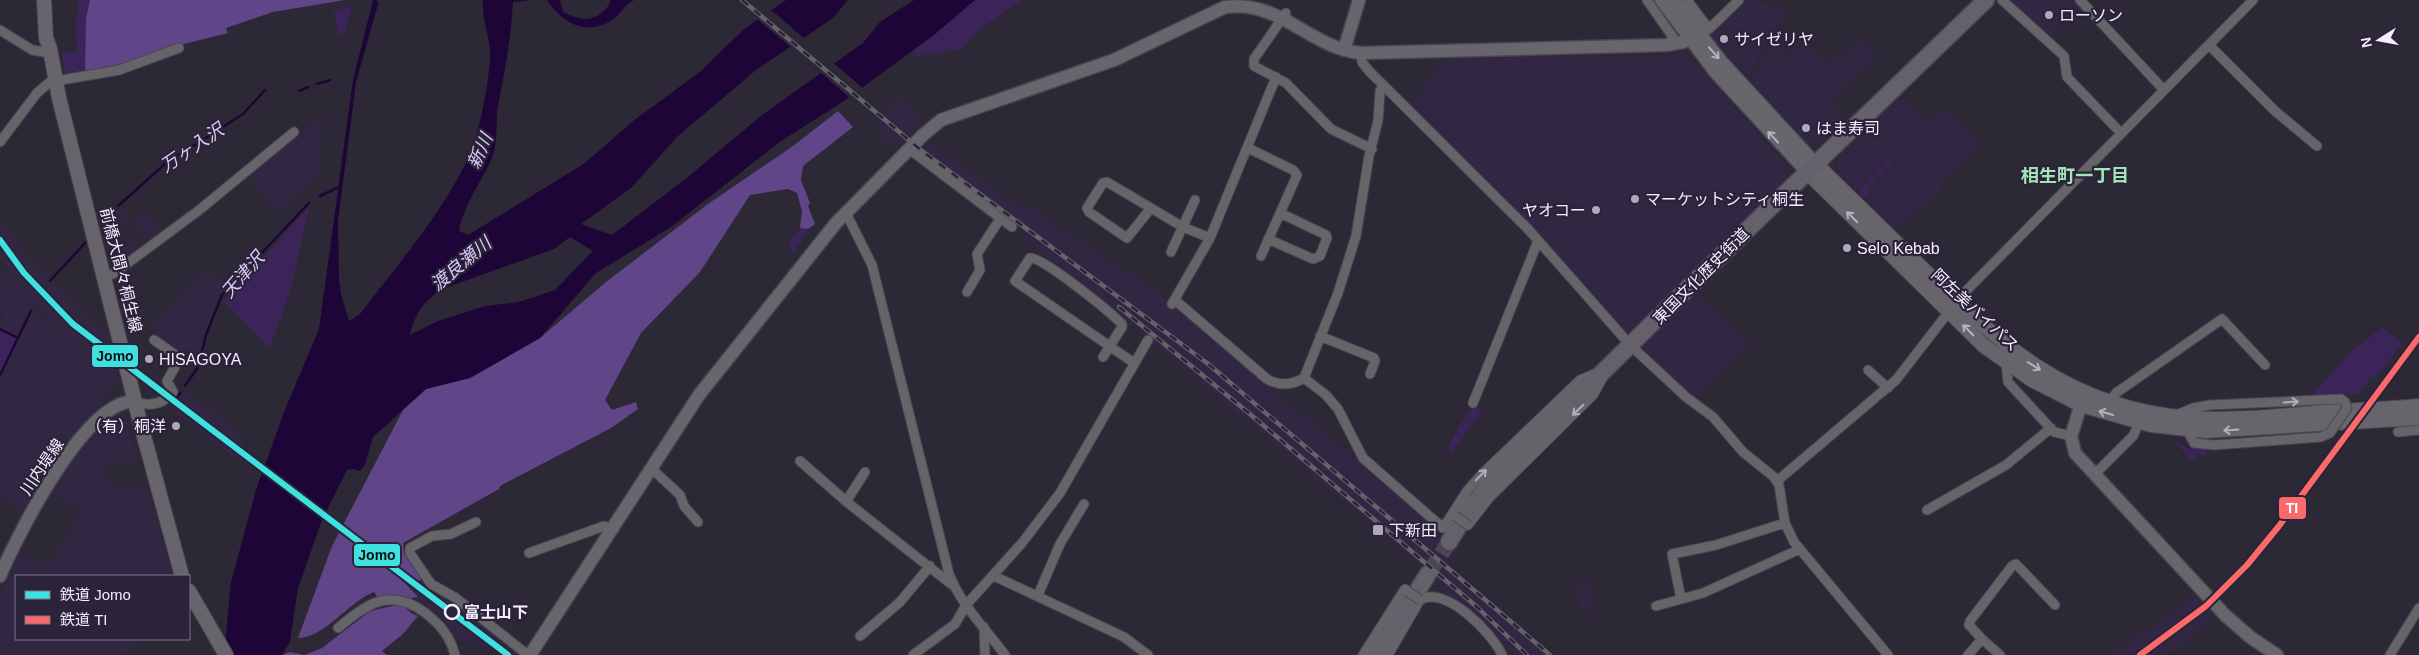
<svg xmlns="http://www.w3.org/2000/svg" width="2419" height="655" viewBox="0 0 2419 655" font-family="Helvetica,'Noto Sans JP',sans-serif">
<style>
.built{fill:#312742}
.green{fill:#3b2558}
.forest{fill:#614589}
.water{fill:#1e0538;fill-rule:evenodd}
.pier{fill:#2c2835}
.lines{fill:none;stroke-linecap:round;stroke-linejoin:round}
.stream{stroke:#1e0538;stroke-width:2.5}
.highway-tunnel{stroke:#4a4653;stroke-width:16;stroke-dasharray:16 8;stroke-linecap:butt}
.street-casing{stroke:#494550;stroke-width:11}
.secondary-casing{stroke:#494550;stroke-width:15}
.primary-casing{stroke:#494550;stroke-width:16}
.highway-casing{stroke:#494550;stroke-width:19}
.street{stroke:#656469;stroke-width:9}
.secondary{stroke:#68666d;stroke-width:12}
.primary{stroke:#68646c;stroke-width:14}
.highway{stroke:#64616b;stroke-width:16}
.rail-casing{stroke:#646369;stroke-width:4.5}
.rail{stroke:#2b233a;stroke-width:2.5;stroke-dasharray:8;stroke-linecap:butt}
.street-bridge-casing{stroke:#494550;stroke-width:11;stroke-linecap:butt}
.street-bridge{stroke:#656469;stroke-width:9}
.rail-1-casing{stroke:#2b233a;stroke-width:10}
.rail-2-casing{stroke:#2b233a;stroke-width:10}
.rail-1{stroke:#3ee1e0;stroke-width:6}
.rail-2{stroke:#fa6a6a;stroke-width:6}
.oneway{stroke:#b5b1bd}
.oneway2{stroke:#b5b0bc}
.oneway3{stroke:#b4b0bb}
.poi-dot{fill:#aea9b8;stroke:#2b233a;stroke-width:2}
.stop-dot{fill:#2b233a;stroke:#f4eefe;stroke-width:2.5}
.labels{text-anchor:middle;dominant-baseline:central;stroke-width:4.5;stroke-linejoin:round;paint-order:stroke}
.poi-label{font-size:16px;fill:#f4eefe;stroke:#2b233a;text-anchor:start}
.street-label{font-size:16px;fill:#f4eefe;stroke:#2b233a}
.stop-label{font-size:16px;font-weight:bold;fill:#f4eefe;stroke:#2b233a;text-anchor:start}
.water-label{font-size:18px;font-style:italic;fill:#dbcbf7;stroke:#2b233a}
.neighbourhood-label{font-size:18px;font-weight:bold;fill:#a2e6b2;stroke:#2b233a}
.line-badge{stroke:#2b233a;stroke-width:2}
.badge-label{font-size:14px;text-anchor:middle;font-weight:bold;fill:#fff}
.pale-badge-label{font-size:14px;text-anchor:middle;font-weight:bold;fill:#111}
</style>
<rect width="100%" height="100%" fill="#2c2835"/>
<!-- built -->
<path class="built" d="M 1745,0 L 1787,8 L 1788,11 L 1768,37 L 1749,78 L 1710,35 Z
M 2007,0 L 2077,0 L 2082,6 L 2049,38 Z
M 1773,39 L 1790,55 L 1806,41 L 1829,65 L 1859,39 L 1876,56 L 1830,99 L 1850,122 L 1838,134 L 1835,131 L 1822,144 L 1808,142 L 1750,81 Z
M 1687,54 L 1787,166 L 1787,179 L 1698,265 L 1700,268 L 1640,326 L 1637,323 L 1626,334 L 1525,220 L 1409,105 L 1449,58 L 1518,55 L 1580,57 Z
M 1900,92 L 1929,124 L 1945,109 L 1982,145 L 1939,186 L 1942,190 L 1896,229 L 1837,171 L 1837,159 L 1834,156 Z
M 901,97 L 923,122 L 896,150 L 882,139 L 882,130 L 875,125 Z
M 324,115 L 318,174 L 278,212 L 248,174 Z
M 930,143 L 1012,202 L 1029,207 L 1130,275 L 1133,273 L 1169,302 L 1168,305 L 1173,309 L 1176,307 L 1278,395 L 1340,446 L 1342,445 L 1435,527 L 1434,531 L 1459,549 L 1448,564 L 1554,655 L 1514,655 L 1479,620 L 1438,588 L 1440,584 L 1405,552 L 1151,342 L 1153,339 L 1148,335 L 1146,338 L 1078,279 L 1023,239 L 1027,234 L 920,153 Z
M 120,205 L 131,221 L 107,241 L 101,221 Z
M 143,211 L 149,213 L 163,231 L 163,234 L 149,243 L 132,219 Z
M 0,219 L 43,275 L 90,322 L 107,332 L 119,377 L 112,391 L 70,441 L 60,433 L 27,476 L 38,484 L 25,511 L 0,497 L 0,377 L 33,309 L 95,359 L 31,303 L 28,305 L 27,313 L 17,337 L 0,328 L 3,318 L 0,304 L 0,278 L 9,273 L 0,260 Z
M 130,240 L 139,252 L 114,270 L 110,254 Z
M 207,269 L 227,283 L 227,285 L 216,302 L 198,358 L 188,350 L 176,352 L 154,336 L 156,333 L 150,323 L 168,310 L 187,285 Z
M 1696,292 L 1750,344 L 1696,397 L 1692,398 L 1641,349 L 1640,346 Z
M 150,376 L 166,388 L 160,397 L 144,385 Z
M 188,393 L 231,426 L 245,445 L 243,450 L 245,452 L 243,455 L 240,454 L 235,458 L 175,413 L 174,405 L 182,394 Z
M 121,418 L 130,425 L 127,429 L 140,460 L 127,463 L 121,458 L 115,465 L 112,463 L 99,473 L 124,490 L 147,486 L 171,570 L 168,576 L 16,576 L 16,639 L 137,639 L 125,655 L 0,655 L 0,594 L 19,554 L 50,566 L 81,510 L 49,493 L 66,467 L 101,429 L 112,420 Z
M 406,573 L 422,578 L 445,597 L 456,602 L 518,650 L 518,655 L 502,655 L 497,651 L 495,652 L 474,643 L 458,641 L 443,619 L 412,599 L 417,597 L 403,581 Z
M 1590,577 L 1595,609 L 1591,613 L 1580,606 L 1576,591 Z
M 2193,595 L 2200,598 L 2214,613 L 2207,624 L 2167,655 L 2107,655 L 2149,628 L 2150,630 Z"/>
<!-- green -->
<path class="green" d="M 79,0 L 90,0 L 86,18 L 85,73 L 65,74 L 62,52 L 77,52 L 76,24 Z
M 975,0 L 1022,0 L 979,30 L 960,51 L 957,49 L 933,55 L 930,52 L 917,57 L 913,50 Z
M 352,6 L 345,33 L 338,35 L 335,13 L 332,11 Z
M 1906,148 L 1865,189 L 1869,195 L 1864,198 L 1858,192 L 1888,161 Z
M 310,206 L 289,295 L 270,348 L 224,301 Z
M 800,228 L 808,229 L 792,255 L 789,241 Z
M 2382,327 L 2402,343 L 2376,378 L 2371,376 L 2358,397 L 2357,394 L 2311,396 L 2357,345 L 2359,346 Z
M 0,328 L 19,338 L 0,377 Z
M 1475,405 L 1482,410 L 1452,453 L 1447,449 L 1461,423 Z
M 2172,439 L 2188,448 L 2207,449 L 2205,457 L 2199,454 L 2192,461 Z"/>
<!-- forest -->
<path class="forest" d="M 90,0 L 345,0 L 273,12 L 226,28 L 228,33 L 172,47 L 119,66 L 85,73 L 86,18 Z
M 838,111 L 853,127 L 803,166 L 801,180 L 810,203 L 808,206 L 815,224 L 808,229 L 800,228 L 802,211 L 797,193 L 788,189 L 750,195 L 700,272 L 641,333 L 605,400 L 612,410 L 636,402 L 638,409 L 611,428 L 500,486 L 499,489 L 403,543 L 404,554 L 422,578 L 419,581 L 408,574 L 403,577 L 403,581 L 418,597 L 382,603 L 374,592 C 348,602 325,638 298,638 L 332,546 L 403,410 L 426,389 L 470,378 L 540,338 L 606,282 L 708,204 L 793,146 Z
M 397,605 L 405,607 L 411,613 L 418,616 L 403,634 L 382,651 L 387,655 L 282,655 L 290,652 L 304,655 L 322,648 L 370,611 Z"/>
<!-- water -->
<path class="water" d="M 373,0 L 379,1 L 356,82 L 338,221 L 339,278 L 341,294 L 349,321 L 360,314 C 396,267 447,207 470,154 C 481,128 487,89 490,61 C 492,41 481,20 483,0 L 531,0 L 513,2 C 511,37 505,71 498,105 C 495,123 499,140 492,158 C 481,183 464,204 459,231 L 468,235 L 585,163 L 633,121 L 701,71 L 743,30 L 786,0 L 848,0 L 833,18 L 756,70 L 678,136 L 631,188 L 581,224 L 612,235 L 688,177 L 762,115 L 863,43 L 880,22 L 914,0 L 975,0 L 934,35 L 844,101 L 781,141 L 671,227 L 596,273 L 540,338 L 470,378 L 426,389 L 373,437 L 365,465 L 360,471 L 353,469 L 347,470 L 322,520 L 298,588 L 290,642 L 282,655 L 224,655 L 231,582 L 256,490 L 284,412 L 319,329 L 353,80 ZM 570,237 L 593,251 L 555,290 L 519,302 L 485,306 L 438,321 L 410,335 C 416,312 422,303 442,289 L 554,249 Z
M 547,0 L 560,0 L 563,12 C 578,19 591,24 604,10 C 608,7 610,5 610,0 L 634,0 C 623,6 624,10 617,16 C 591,38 564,26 547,0 Z"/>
<!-- pier -->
<path class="pier" d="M 770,9 L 806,40 L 793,49 L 756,18 Z
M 832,62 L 864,89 L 851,99 L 819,71 Z
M 262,466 L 327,515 L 326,517 L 261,468 Z"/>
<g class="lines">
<!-- stream -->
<path class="stream" d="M 317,84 L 330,80
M 299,91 L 308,87
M 320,196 L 339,187
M 118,206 L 165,164 L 243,114 L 265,90
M 50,281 L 85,243
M 0,329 L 18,338
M 0,375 L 31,311
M 185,386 L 198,367 L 206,335 L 222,295 L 309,203
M 172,404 L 180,393"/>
<!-- highway-tunnel -->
<path class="highway-tunnel" d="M 1428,574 L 1449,542"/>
<!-- street casing -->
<g class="street-casing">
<path id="street" d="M 1647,0 L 1677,43
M 1687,0 L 1709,29
M 2002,0 L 2064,56 L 2067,77 L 2121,133
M 2080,0 L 2164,90
M 1286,13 L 1254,59 L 1254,66 L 1286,83 L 1331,129 L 1372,149
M 0,30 L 32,50 L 50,53
M 1699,35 L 1709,29 L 1739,0
M 2209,45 L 2275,111 L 2317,146
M 1361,53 L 1362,62 L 1369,71 L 1528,229 L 1631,346 L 1686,397 L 1713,417 L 1743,452 L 1774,477 L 1779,485 L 1785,523 L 1794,542 L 1888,655
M 0,142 L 37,93 L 50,82 L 119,70 L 179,48
M 1248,148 L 1293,170 L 1297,175 L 1261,256
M 909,149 L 1012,227
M 1151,208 L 1127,238 L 1089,212 L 1087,208 L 1103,183 L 1107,182 L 1183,227 L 1210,238
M 846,213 L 872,265 L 949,574 C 961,605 986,629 1005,655
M 1268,239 L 1313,259 L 1320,256 L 1327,238 L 1326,235 L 1280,213
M 1171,252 L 1195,200
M 105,276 L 113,274 L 198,211 L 294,132
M 967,292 L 980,270 L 977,254 L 1000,219
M 1175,300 L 1267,379 C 1279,386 1292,385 1304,378 L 1338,293 L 1356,236 L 1369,156 L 1378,121 L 1380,91 L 1383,86
M 1172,304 L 1210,238 L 1276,77
M 1320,336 L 1374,358 L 1375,361 L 1370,374
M 1103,357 L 1122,327 L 1122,324 C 1110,312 1043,257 1030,258 L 1015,281 L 1134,363
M 2006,363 L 2008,382 L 2054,432 L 2071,436
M 1868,370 L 1888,388
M 1304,378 L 1326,395 L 1338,409 L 1363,458 L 1443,528 L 1467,491 L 1482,474 L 1580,380 L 1599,372
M 2110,401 L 2116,393 L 2222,319 L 2265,365
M 136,402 C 151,407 163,404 173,392 L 167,381 L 180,358 L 154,340
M 1473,403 L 1538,241
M 2174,416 L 2193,408 L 2210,405 L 2341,399 L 2345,402
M 2187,430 L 2194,443 L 2214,445 L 2321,437 L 2330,433
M 2398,432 L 2419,430
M 800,461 L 848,503 L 951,584
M 651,468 L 680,495 L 684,506 L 698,522
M 2094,475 L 2133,436 L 2139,423
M 1777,481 L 1896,380 L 1961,296 L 2253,0
M 848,503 L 849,497 L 865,472
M 1927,510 L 2006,465 L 2051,428
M 476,522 L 451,534 L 432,536 L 410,548 L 410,553 L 431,584 L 456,598 L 528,655
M 1468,525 L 1489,498 L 1593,395 L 1603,377
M 529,553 L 604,526 L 612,528
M 994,576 L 1124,637 L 1148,655
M 1038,595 L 1060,544 L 1084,504
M 1681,599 L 1672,554 L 1716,545 L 1785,523
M 1656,606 L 1703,593 L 1800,549
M 984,627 L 985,655
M 338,628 C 367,604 389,587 424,612 C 440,624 450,636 455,655
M 860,636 L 900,602 L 930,566
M 1982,639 L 2000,655
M 913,655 L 955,624 L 966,605 L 1022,543 L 1060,493 L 1148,340
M 1363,655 L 1405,589 L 1407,591
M 1388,655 L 1420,600 C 1445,584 1493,634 1502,655
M 1968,655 L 1982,639 L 1969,625 L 1970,621 L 2012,566 L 2016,564 L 2055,605
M 2390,655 L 2419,608"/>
</g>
<!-- secondary casing -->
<g class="secondary-casing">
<path id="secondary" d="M 1661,0 L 1715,72 L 1807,172
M 1674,0 L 1721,61 L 1816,164
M 1344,50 L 1359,0
M 2084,395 L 2071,436 L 2075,453 L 2225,615 L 2250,637 L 2277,655
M 0,576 C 16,538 88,394 136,402
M 530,655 L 699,395 L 836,223 L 923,135 L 941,120 L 1114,60 L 1225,7 C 1282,0 1309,48 1361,53 L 1666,45 L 1683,42 L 1699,35"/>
</g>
<!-- primary casing -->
<g class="primary-casing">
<path id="primary" d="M 44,0 L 46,38 L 50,49 L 59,98 L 139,418 L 182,576
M 1816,164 C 1850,198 1885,231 1919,265 C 2001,345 2067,408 2188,418 C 2234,421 2279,416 2325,412 C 2356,410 2388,409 2419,406
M 1807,172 L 1984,346 L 2032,380 L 2081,405 L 2151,425 L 2205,431 L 2419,418
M 189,591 L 226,655"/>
</g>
<!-- highway casing -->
<g class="highway-casing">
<path id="highway" d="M 1449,542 L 1470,508 L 1494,479 L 1745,232 L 1986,0
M 1377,655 L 1428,574"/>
</g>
<!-- street -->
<use href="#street" class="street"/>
<!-- secondary -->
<use href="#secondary" class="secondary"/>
<!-- primary -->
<use href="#primary" class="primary"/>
<!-- highway -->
<use href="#highway" class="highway"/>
<!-- rail casing -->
<g class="rail-casing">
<path id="rail" d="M 742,0 L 922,151 L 1207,363 L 1550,655
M 1119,307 L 1250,414 L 1477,607 L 1527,655"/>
</g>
<!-- rail -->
<use href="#rail" class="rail"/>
<!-- street-bridge casing -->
<g class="street-bridge-casing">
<path id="street-bridge" d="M 2330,433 L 2347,408 L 2345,402
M 1455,516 L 1468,525
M 1407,591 L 1420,600"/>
</g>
<!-- street-bridge -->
<use href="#street-bridge" class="street-bridge"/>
<!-- rail-1 casing -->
<g class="rail-1-casing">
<path id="rail-1" d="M 0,240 L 24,273 L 73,324 L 508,655"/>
</g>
<!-- rail-2 casing -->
<g class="rail-2-casing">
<path id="rail-2" d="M 2140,655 L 2206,606 L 2247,565 L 2279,526 L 2419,337"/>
</g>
<!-- rail-1 -->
<use href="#rail-1" class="rail-1"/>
<!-- rail-2 -->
<use href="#rail-2" class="rail-2"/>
</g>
<!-- one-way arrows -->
<defs><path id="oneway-shaft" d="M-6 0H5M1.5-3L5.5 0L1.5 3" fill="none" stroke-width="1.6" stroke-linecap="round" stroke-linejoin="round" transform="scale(1.25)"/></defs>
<g class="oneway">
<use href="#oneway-shaft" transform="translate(1714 53) rotate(49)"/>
<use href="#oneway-shaft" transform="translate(1773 137) rotate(-133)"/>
</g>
<g class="oneway2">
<use href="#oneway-shaft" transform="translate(1852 217) rotate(-135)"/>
<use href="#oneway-shaft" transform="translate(1968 330) rotate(-135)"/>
<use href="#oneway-shaft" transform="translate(2034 366) rotate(32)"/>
<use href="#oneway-shaft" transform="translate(2106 413) rotate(-164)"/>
<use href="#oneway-shaft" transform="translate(2231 430) rotate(176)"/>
</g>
<g class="oneway3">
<use href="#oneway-shaft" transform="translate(2291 402) rotate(-4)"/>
<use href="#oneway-shaft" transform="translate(1578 410) rotate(136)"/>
<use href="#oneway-shaft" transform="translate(1481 475) rotate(-46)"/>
</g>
<!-- markers -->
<g class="poi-dot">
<circle cx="2049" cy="15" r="5"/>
<circle cx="1724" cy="39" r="5"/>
<circle cx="1806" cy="128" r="5"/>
<circle cx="1635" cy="199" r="5"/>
<circle cx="1596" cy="210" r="5"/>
<circle cx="1847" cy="248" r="5"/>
<circle cx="149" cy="359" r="5"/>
<circle cx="176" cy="426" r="5"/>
<rect x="1372" y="524" width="12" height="12" rx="2.5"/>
</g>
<circle class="stop-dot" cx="452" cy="612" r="7"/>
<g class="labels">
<!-- poi labels -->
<g class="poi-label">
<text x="2059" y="15">ローソン</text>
<text x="1734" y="39">サイゼリヤ</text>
<text x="1816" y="128">はま寿司</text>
<text x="1645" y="199">マーケットシティ桐生</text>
<text x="1586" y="210" text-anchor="end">ヤオコー</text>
<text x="1857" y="248">Selo Kebab</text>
<text x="159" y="359">HISAGOYA</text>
<text x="166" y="426" text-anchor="end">（有）桐洋</text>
<text x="1389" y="530">下新田</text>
</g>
<!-- street labels -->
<g class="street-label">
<text transform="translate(121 270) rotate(76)">前橋大間々桐生線</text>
<text transform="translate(1701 276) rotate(-45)">東国文化歴史街道</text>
<text transform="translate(1975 310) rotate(43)">阿左美バイパス</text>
<text transform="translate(42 467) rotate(-56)">川内堤線</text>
</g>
<!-- stop labels -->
<g class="stop-label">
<text x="464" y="612">富士山下</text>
</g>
<!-- water labels -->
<g class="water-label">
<text transform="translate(192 148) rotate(-34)">万ヶ入沢</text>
<text transform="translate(480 151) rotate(-66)">新川</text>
<text transform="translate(461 264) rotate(-40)">渡良瀬川</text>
<text transform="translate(243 275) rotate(-49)">天津沢</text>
</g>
<!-- neighbourhood labels -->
<g class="neighbourhood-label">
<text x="2075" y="176">相生町一丁目</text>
</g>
</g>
<g class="line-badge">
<rect x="91" y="344" width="48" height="24" rx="5" fill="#3ee1e0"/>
<rect x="2278" y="496" width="29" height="24" rx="5" fill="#fa6a6a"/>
<rect x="353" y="543" width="48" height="24" rx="5" fill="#3ee1e0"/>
</g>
<g class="badge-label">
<text x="2292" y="513">TI</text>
</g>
<g class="pale-badge-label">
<text x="115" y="361">Jomo</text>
<text x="377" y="560">Jomo</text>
</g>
<!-- legend -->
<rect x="15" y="575" width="175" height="65" fill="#2b233a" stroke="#7b7488"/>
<rect x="25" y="591" width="25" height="8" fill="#3ee1e0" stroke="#7b7488"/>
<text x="60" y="600" font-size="15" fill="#f4eefe">鉄道 Jomo</text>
<rect x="25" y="616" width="25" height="8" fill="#fa6a6a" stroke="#7b7488"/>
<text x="60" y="625" font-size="15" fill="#f4eefe">鉄道 TI</text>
<!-- north arrow -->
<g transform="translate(2379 40) rotate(259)" stroke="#2b233a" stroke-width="4" paint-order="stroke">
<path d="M0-4L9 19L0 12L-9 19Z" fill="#f4eefe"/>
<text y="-8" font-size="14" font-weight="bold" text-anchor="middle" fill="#f4eefe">N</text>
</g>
</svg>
